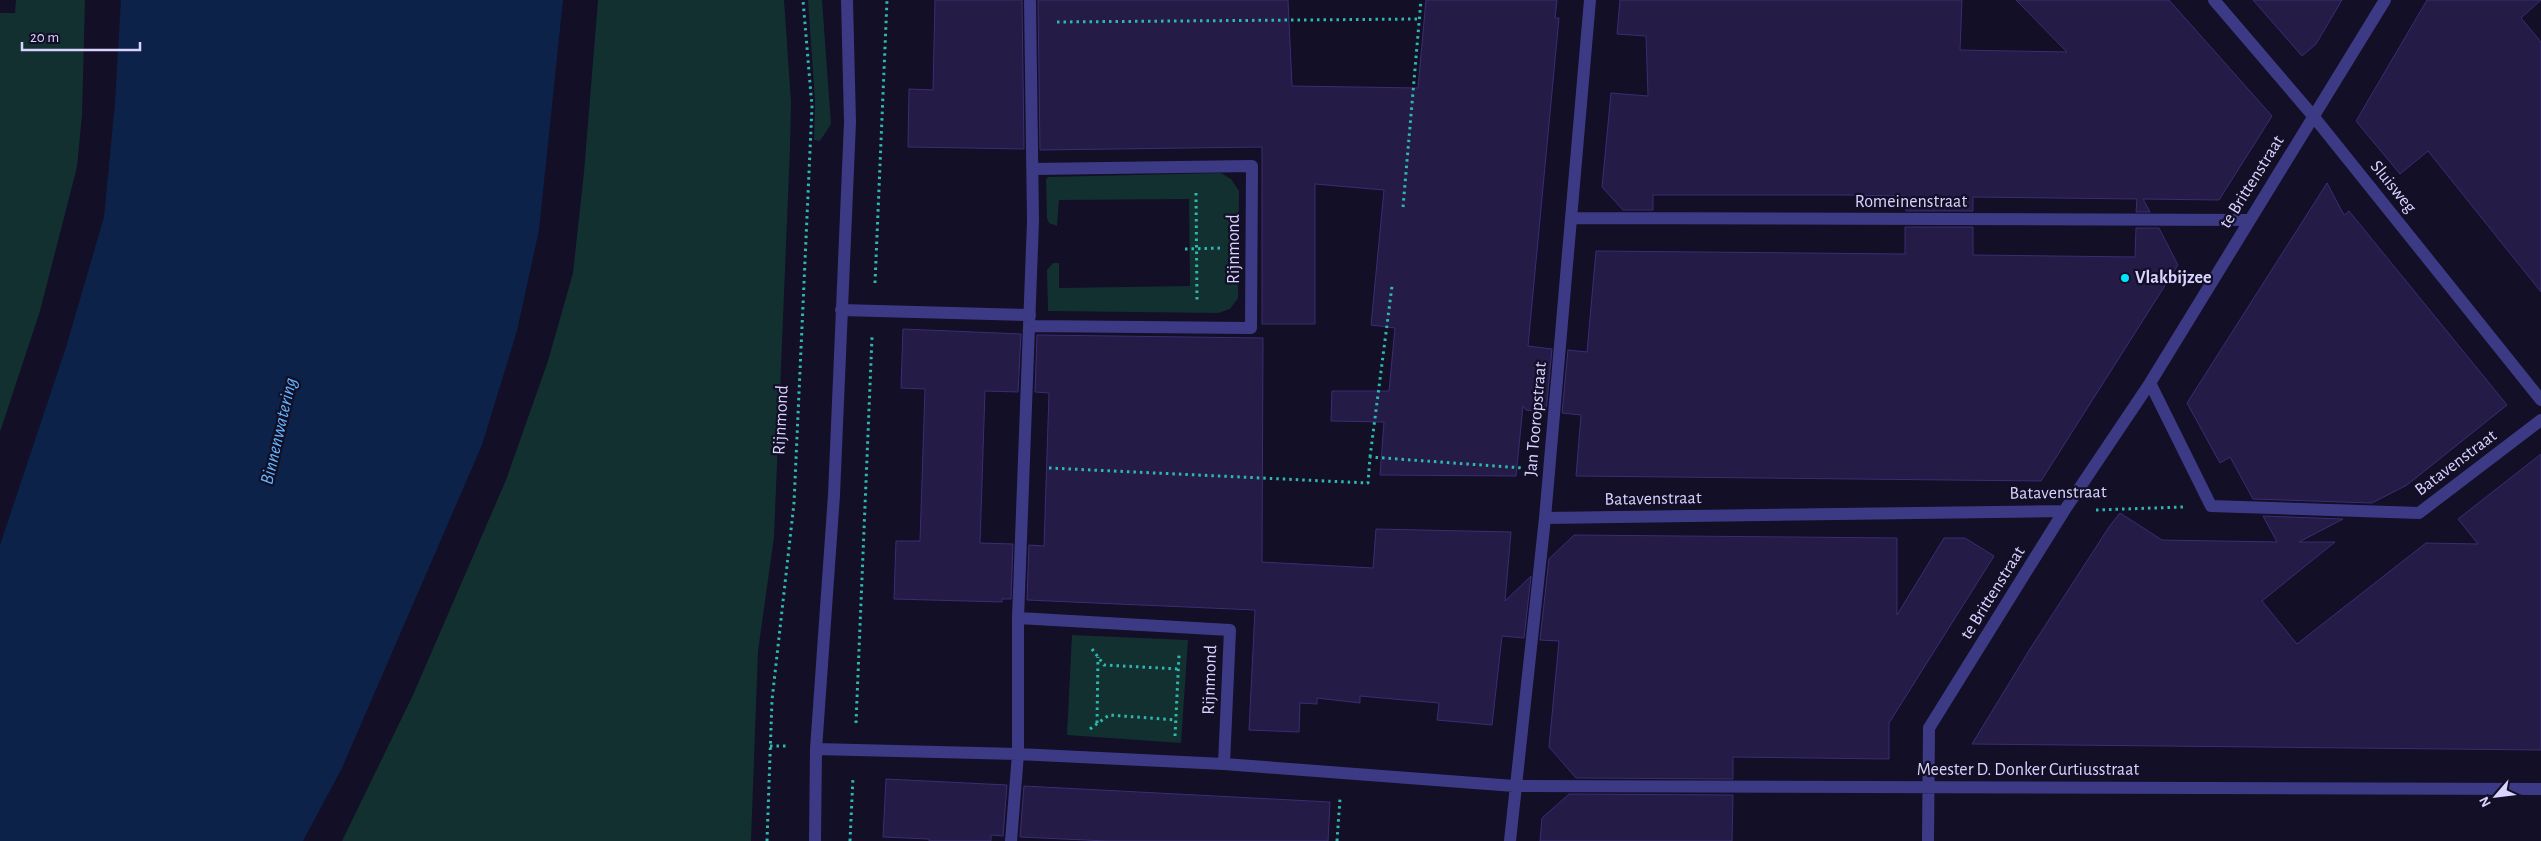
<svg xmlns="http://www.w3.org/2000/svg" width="2541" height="841" viewBox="0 0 2541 841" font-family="'Alegreya Sans',sans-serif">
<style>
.green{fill:#12302f}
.water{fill:#0c2248}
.building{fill:#241b47;stroke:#3b2d73}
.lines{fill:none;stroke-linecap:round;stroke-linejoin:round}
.path{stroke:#2fb8b0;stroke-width:3;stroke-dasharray:2.5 4;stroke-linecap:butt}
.minor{stroke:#3d3a85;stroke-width:12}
.poi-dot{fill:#00e5ff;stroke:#130f26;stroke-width:2}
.labels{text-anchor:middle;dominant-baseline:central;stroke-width:4.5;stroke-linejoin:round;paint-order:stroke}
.street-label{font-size:18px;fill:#d9d4ff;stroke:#130f26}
.poi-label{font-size:18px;font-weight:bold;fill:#d9d4ff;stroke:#130f26;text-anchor:start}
.water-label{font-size:19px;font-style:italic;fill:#62b6ff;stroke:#130f26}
</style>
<rect width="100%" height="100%" fill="#130f26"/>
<!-- green -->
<path class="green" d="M 16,0 L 85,0 L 82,115 L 77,167 L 40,311 L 0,432 L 0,13 L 15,13 Z
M 598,0 L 784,0 L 791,102 L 790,148 L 774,537 L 758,651 L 751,841 L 342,841 L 413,695 L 506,480 L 548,361 L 573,273 L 584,172 Z
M 808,0 L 822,0 L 831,124 L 820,141 L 814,140 L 815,101 Z
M 1221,173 L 1231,179 L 1239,191 L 1238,298 L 1230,309 L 1218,313 L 1048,311 L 1047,270 L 1053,263 L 1059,263 L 1059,288 L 1190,286 L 1189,199 L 1059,200 L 1057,226 L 1049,223 L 1047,218 L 1046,180 L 1048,177 Z
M 1072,635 L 1188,640 L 1181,743 L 1067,735 Z"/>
<!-- water -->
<path class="water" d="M 121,0 L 563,0 L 539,230 L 517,331 L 482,445 L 342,768 L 303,841 L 0,841 L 0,545 L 66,347 L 104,217 L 115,102 Z"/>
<!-- building -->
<path class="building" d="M 935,0 L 1022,0 L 1024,149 L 908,147 L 909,89 L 933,90 Z
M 1038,0 L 1288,0 L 1292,86 L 1418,88 L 1426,0 L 1557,0 L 1555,18 L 1559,18 L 1528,346 L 1552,349 L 1546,412 L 1526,410 L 1523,406 L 1516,476 L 1380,475 L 1384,422 L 1331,421 L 1332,391 L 1389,391 L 1395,328 L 1371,325 L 1384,190 L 1315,184 L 1315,324 L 1262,324 L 1262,147 L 1040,150 Z
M 1620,0 L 1962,0 L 1960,50 L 2067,52 L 2016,0 L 2169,0 L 2272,116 L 2219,200 L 2143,199 L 2150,212 L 2136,212 L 2137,199 L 1973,197 L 1973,211 L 1906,211 L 1906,196 L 1844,195 L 1653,195 L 1653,210 L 1623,210 L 1602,187 L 1611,93 L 1648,96 L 1646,36 L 1617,34 Z
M 2253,0 L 2342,0 L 2316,44 L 2302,56 Z
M 2427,0 L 2541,0 L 2521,18 L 2541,42 L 2541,292 L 2428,151 L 2400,174 L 2356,121 Z
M 2327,183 L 2344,215 L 2349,211 L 2507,405 L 2407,485 L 2372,503 L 2253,499 L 2230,457 L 2220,463 L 2187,403 Z
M 1905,227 L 1973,227 L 1973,255 L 2135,257 L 2136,228 L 2159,228 L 2178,265 L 2041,481 L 1576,476 L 1581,415 L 1562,413 L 1568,350 L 1587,352 L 1596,251 L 1905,254 Z
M 903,329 L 1021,334 L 1018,392 L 985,391 L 980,543 L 1013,544 L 1011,599 L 1002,599 L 1002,602 L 894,599 L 896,541 L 920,541 L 925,389 L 901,388 Z
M 1037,335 L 1263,338 L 1262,562 L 1373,568 L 1376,529 L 1511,532 L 1505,601 L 1531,576 L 1524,638 L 1502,636 L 1492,725 L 1437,720 L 1439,703 L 1360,696 L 1360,703 L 1317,698 L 1317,704 L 1300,703 L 1299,732 L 1249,730 L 1255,610 L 1027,600 L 1029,545 L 1044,546 L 1049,393 L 1035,392 Z
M 2541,454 L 2541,750 L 1972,744 L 2030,649 L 2109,527 L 2120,513 L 2162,540 L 2277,542 L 2263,516 L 2343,519 L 2299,542 L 2335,542 L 2262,601 L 2297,644 L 2426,543 L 2478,544 L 2458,519 Z
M 1574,535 L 1897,538 L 1897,615 L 1944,538 L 1965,538 L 1994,556 L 1889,723 L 1889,759 L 1733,757 L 1733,779 L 1576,778 L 1549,747 L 1559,641 L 1540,640 L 1549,559 Z
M 886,779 L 1007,785 L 1003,836 L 991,835 L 991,841 L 929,841 L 929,839 L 883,837 Z
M 1024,786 L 1330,802 L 1328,841 L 1107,841 L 1020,837 Z
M 1569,794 L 1733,795 L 1732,841 L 1540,841 L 1542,818 Z"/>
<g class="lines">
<!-- path -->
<path class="path" d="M 1057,22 L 1419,19
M 1196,193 L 1197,301
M 1403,207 L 1421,0
M 1185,249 L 1224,248
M 875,283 L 887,0
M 1370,457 L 1392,286
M 1049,468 L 1368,483 L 1370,457 L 1523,468
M 2096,510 L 2183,507
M 1092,649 L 1104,665 L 1179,669
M 856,723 L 872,337
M 1097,723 L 1098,657
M 1090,729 L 1109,715 L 1176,720
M 1175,736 L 1179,655
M 770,746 L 789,746
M 767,841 L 772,700 L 794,503 L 812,107 L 803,0
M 850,841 L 853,777
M 1337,841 L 1340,799"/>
<!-- minor -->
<path class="minor" d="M 2214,0 L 2314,117 L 2541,400
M 1572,218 L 2249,220
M 841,310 L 1030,315
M 1029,326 L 1251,328 L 1252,166 L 1033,169
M 2150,383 L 2211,506 L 2419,513 L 2541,420
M 1545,518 L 2064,511
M 1018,618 L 1230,630 L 1224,764
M 816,749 L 1018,754 L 1224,764 L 1514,786 L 2541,789
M 815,841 L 816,749 L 834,495 L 850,122 L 847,0
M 1011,841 L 1018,754 L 1018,618 L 1033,221 L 1030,0
M 1510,841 L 1545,518 L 1590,0
M 1928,841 L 1929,728 L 2064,511 L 2150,383 L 2385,0"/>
</g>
<!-- markers -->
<circle class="poi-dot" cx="2125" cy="278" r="5"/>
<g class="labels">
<!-- street labels -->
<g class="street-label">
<text transform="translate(2252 182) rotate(-58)">te Brittenstraat</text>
<text transform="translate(2393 187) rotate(51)">Sluisweg</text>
<text x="1911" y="202">Romeinenstraat</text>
<text transform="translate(1234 249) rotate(-90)">Rijnmond</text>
<text transform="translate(1536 419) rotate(-85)">Jan Tooropstraat</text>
<text transform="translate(781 420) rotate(-87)">Rijnmond</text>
<text transform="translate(2456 463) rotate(-37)">Batavenstraat</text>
<text transform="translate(2058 493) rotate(-1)">Batavenstraat</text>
<text transform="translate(1653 499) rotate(-1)">Batavenstraat</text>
<text transform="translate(1993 593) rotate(-58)">te Brittenstraat</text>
<text transform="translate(1210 680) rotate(-88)">Rijnmond</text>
<text x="2028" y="770">Meester D. Donker Curtiusstraat</text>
</g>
<!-- poi labels -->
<g class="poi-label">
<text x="2135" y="278">Vlakbijzee</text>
</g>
<!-- water labels -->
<g class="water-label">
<text transform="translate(279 431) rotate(-77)">Binnenwatering</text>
</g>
</g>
<!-- north arrow -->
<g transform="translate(2496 796) rotate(242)" stroke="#130f26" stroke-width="4" paint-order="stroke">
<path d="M0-4L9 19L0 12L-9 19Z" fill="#d9d4ff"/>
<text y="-8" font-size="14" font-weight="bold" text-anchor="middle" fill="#d9d4ff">N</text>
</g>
<!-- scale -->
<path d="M22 42v8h118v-8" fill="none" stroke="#d9d4ff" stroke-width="2.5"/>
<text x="30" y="42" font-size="15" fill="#d9d4ff" stroke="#130f26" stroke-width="4" paint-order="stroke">20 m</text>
</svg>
